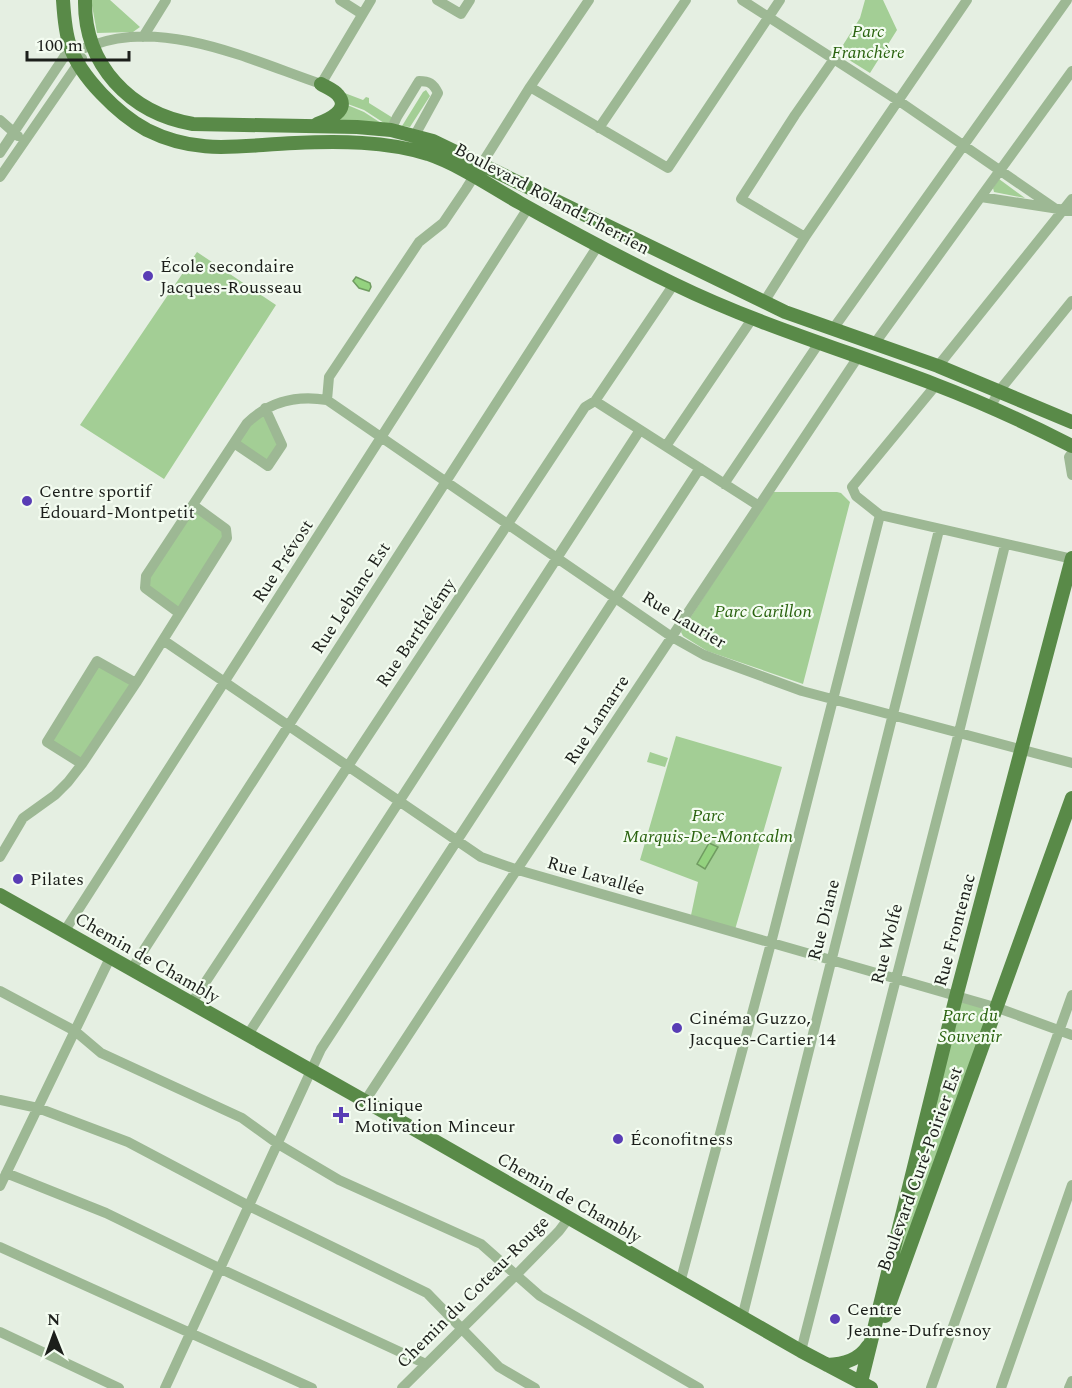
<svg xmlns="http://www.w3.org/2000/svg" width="1072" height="1388" viewBox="0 0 1072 1388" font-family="Spectral,serif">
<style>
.green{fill:#a3ce95}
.water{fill:#94d27f;stroke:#709c61;stroke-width:1.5}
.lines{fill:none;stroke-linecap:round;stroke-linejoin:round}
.minor{stroke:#9db894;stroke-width:10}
.major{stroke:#598a48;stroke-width:14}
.poi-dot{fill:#593db5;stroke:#f3fcf0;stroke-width:2}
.labels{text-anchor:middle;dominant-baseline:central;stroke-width:4.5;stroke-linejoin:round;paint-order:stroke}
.park-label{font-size:18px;font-style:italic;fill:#2a630f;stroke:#f3fcf0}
.street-label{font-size:18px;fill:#1c1f1b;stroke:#f3fcf0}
.poi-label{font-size:18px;fill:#1c1f1b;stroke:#f3fcf0;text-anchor:start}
</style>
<rect width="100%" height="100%" fill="#e5efe2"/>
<!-- green -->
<path class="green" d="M 91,0 L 110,0 L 140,27 L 133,32 L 97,33 Z
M 865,0 L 883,0 L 897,30 L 870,73 L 838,53 L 860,18 Z
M 334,89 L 363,100 L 366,97 L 369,98 L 369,103 L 393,118 L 389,123 L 384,123 L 364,110 L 345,103 Z
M 426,90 L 430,96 L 410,127 L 402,126 L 423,92 Z
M 345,104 L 364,112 L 381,123 L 335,121 Z
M 999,179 L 1025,198 L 994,192 L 993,188 Z
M 197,252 L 276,305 L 164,479 L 80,425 Z
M 265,408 L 282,445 L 268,466 L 234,443 Z
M 772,492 L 837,492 L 841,493 L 850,502 L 803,684 L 707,651 L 683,636 L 681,632 Z
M 193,505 L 227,533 L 179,613 L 145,588 L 146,576 Z
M 97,661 L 136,683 L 82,764 L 47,742 Z
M 676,736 L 782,767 L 734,933 L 690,920 L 698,882 L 640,860 Z
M 650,752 L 668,758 L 665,767 L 647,762 Z
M 956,997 L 998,1008 L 875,1343 Z"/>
<!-- water -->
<path class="water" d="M 356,277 L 370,283 L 371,287 L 369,291 L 359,288 L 353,281 Z
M 709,843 L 718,847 L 705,869 L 697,864 Z"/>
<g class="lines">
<!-- minor -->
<path class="minor" d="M 340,0 L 362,14
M 437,0 L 461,14 L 470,0
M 742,0 L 899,101 L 1056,209
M 143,37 L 166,0
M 530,87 L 668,168 L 780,0
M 0,120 L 18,136
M 599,128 L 686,0
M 391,130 L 397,117 L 419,81 C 429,81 433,83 438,93 L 415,135
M 0,153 L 64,57 C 74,49 82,50 93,45 C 165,18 253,61 321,84 L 371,0
M 0,177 L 82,58
M 981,197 L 1072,211
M 805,237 L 741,199 L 795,115 L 834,59
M 764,302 L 805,237 L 967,0
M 833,329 L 1067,0
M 875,343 L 1072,71
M 938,366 L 1072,199
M 936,385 L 852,487 L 856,496 L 880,515 L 1072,559
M 327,400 L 329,377 L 419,242 L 443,223 L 466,189 L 530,87 L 589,0
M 595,401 L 759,506
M 990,408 L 999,391 L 1072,301
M 234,443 L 268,466 L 282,445 L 265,408
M 666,446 L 752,319
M 1072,453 L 1069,457 L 1072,475
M 724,484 L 819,343
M 179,613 L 145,588 L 146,576 L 247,423 C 270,401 297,395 327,400 L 672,637 L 704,655 L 802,691 L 1072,763
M 163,640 L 481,857 L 518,870 L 998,1008 L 1072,1035
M 82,764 L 47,742 L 97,661 L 136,683
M 0,857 L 23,818 L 55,795 L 68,782 L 82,764 L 136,683 L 227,538 L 226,529 L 193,505
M 64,932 L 528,208
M 131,970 L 599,244
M 0,991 L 75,1031 L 101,1053 L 242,1118 L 278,1144 L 339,1180 L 481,1244 L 540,1296 L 699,1388
M 191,1004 L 585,407 L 595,401 L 674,284
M 247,1036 L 640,430
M 0,1100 L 38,1108 L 128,1142 L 249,1206 L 427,1293 L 499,1367 L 535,1388
M 365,1101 L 492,907 L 858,357
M 6,1173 L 106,1213 L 221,1269 L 426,1364
M 0,1186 L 110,958
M 0,1247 L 312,1388
M 680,1283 L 771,943 L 880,515
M 742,1318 L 939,530
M 0,1332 L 119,1388
M 801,1351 L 958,736 L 1005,545
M 165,1388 L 321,1049 L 700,468
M 402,1388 L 517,1274 L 559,1231 L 568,1219
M 931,1388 L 1072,995
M 1001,1388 L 1072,1185
M 1069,1388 L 1072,1381"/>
<!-- major -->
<path class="major" d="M 63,0 C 64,15 65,32 70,46 C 80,77 119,115 147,130 C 199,156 241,145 295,143 C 339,141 385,141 428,154 C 460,165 490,186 520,203 C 570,231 622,259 674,284 C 758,325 847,351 934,384 C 981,402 1027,423 1072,446
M 85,0 C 84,65 130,113 193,124 L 357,127 L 391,130 L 433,141 L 785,312 L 938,366 L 1072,422
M 317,124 C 328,120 351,110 338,95 C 334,90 326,87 321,84
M 0,895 L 365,1101 L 801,1351 L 871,1388
M 885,1316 L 1072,798
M 827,1365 C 844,1364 859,1360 868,1346
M 861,1382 L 956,997 L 1072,558"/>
</g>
<!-- markers -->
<g class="poi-dot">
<circle cx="148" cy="276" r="6"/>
<circle cx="27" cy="501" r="6"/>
<circle cx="18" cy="879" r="6"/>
<circle cx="677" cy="1028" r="6"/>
<path d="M338 1106h6v6h6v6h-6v6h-6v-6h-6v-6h6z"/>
<circle cx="618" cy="1139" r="6"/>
<circle cx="835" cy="1319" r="6"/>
</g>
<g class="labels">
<!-- park labels -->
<g class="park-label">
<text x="868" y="31">Parc<tspan x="868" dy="21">Franchère</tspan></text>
<text x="763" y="611">Parc Carillon</text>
<text x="708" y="815">Parc<tspan x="708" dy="21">Marquis-De-Montcalm</tspan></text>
<text x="970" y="1015">Parc du<tspan x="970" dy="21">Souvenir</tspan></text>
</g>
<!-- street labels -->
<g class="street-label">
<text transform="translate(552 199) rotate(28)">Boulevard Roland-Therrien</text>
<text transform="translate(283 561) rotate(-57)">Rue Prévost</text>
<text transform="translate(351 598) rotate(-57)">Rue Leblanc Est</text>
<text transform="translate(684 620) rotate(31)">Rue Laurier</text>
<text transform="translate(416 633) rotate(-56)">Rue Barthélémy</text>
<text transform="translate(597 720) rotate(-57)">Rue Lamarre</text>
<text transform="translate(596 876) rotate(16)">Rue Lavallée</text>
<text transform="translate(824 920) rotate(-76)">Rue Diane</text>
<text transform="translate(955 930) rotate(-75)">Rue Frontenac</text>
<text transform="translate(887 944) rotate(-76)">Rue Wolfe</text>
<text transform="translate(147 958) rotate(30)">Chemin de Chambly</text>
<text transform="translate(920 1169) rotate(-70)">Boulevard Curé-Poirier Est</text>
<text transform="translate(569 1198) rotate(30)">Chemin de Chambly</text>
<text transform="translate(473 1292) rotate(-45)">Chemin du Coteau-Rouge</text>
</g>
<!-- poi labels -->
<g class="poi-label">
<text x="160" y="266">École secondaire<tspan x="160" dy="21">Jacques-Rousseau</tspan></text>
<text x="39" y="491">Centre sportif<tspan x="39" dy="21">Édouard-Montpetit</tspan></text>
<text x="30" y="879">Pilates</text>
<text x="689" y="1018">Cinéma Guzzo,<tspan x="689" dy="21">Jacques-Cartier 14</tspan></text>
<text x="354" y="1105">Clinique<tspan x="354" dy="21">Motivation Minceur</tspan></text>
<text x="630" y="1139">Éconofitness</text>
<text x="847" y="1309">Centre<tspan x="847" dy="21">Jeanne-Dufresnoy</tspan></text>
</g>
</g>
<!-- north arrow -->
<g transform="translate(54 1334) rotate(359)" stroke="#f3fcf0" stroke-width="4.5" paint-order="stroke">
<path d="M0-4.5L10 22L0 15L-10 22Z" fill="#1c1f1b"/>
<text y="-9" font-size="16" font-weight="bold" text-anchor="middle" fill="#1c1f1b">N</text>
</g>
<!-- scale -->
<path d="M27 51v9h102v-9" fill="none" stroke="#1c1f1b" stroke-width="3"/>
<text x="36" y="51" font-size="18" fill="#1c1f1b" stroke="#f3fcf0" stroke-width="4.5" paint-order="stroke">100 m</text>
</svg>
